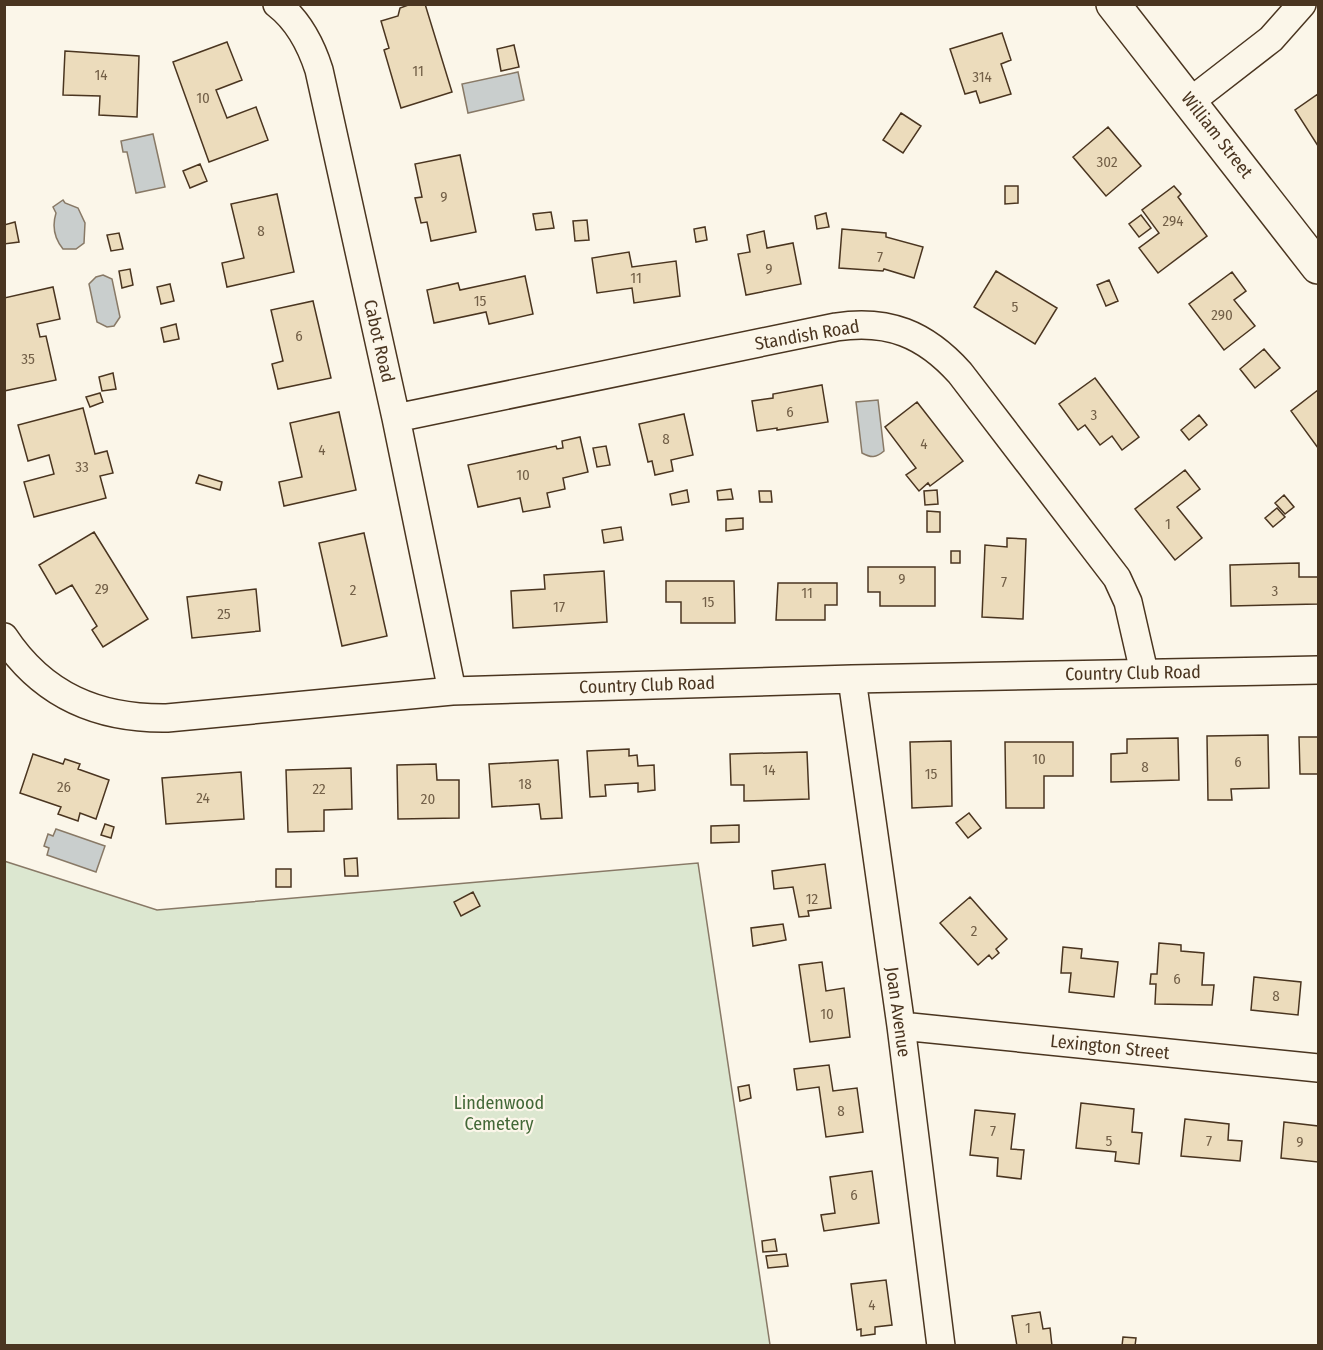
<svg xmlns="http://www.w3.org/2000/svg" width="1323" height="1350" viewBox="0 0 1323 1350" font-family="'Fira Sans Condensed',sans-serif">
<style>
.green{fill:#dce7d0;stroke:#887966;stroke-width:1.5}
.water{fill:#c9cecd;stroke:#887966;stroke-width:1.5}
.building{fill:#ecdcbc;stroke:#4a3520;stroke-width:1.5}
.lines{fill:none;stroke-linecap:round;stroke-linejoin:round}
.minor-casing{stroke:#4a3520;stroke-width:30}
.secondary-casing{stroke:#4a3520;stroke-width:36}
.minor{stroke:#fbf6e9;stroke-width:27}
.secondary{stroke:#fbf6e9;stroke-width:33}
.labels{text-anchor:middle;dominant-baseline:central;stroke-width:4.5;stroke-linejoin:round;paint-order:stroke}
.number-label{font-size:15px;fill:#725f47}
.street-label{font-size:18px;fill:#4a3520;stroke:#fbf6e9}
.park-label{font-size:18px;fill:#436837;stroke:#fbf6e9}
</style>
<rect width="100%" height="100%" fill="#fbf6e9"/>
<!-- green -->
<path class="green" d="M 4,861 L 157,910 L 698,863 L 770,1345 L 5,1345 Z"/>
<!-- water -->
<path class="water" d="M 518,72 L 524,100 L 468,113 L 462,84 Z
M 153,134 L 165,187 L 136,193 L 127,152 L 123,152 L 121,141 Z
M 63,200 L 65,203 L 78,208 L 85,223 L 84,243 L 76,249 L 63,249 C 54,238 52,226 56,213 L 53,207 Z
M 103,275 L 112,279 L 120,317 L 114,326 L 107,327 L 97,322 L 89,284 L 96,277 Z
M 878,400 L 884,451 C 876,458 871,458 862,453 L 856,402 Z
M 56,829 L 105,846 L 96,872 L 47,855 L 49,848 L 44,846 L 48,834 L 53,836 Z"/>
<!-- building -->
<path class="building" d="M 411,4 L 425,4 L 452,92 L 401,108 L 384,50 L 389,48 L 381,21 L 398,16 L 400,8 Z
M 1002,33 L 1011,60 L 1001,64 L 1011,94 L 980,103 L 976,91 L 965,94 L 950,49 Z
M 227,42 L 242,80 L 216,90 L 227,118 L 256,107 L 268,140 L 209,162 L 173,62 Z
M 514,45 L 519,67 L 501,71 L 497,49 Z
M 65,51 L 139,56 L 137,117 L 99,115 L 100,96 L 63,95 Z
M 1318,94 L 1318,146 L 1295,110 Z
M 901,113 L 921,126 L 903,153 L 883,140 Z
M 1108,127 L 1141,166 L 1106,196 L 1073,157 Z
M 460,155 L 476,232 L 431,241 L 427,222 L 421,223 L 415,198 L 422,197 L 415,164 Z
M 200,164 L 207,181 L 190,188 L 183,171 Z
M 1005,186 L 1018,186 L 1018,203 L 1005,204 Z
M 1174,186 L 1181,194 L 1178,197 L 1207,236 L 1158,273 L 1139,248 L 1159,233 L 1142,210 Z
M 277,194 L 294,272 L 227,287 L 222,263 L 244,258 L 231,204 Z
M 551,212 L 554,228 L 536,230 L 533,214 Z
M 826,213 L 829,227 L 817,229 L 815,216 Z
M 1141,215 L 1151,228 L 1139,237 L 1129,224 Z
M 587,220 L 589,240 L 575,241 L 573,221 Z
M 15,222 L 19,242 L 4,244 L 4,225 Z
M 705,227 L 707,240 L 696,242 L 694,229 Z
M 842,229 L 886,233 L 886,237 L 923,247 L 914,278 L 884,269 L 883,271 L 839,268 Z
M 764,231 L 767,248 L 793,243 L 801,284 L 746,295 L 738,254 L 750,252 L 747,235 Z
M 119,233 L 123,249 L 111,251 L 107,235 Z
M 629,252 L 632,267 L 676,261 L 680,296 L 634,303 L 632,288 L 597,293 L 592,258 Z
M 130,269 L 133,285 L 122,288 L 119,271 Z
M 996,271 L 1057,308 L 1035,344 L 974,307 Z
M 1232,272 L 1246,291 L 1234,300 L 1255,326 L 1224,350 L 1189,304 Z
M 525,276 L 533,314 L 489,324 L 486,312 L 434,323 L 427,290 L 458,283 L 460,290 Z
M 1109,280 L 1118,301 L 1106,306 L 1097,285 Z
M 170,284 L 174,301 L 161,304 L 157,287 Z
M 53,287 L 60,319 L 37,324 L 40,337 L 46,336 L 56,380 L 4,391 L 4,298 Z
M 313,301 L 331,378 L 278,389 L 272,364 L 283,361 L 271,310 Z
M 176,324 L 179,339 L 164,342 L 161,328 Z
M 1264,349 L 1280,368 L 1255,388 L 1240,369 Z
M 113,373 L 116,389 L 102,391 L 99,377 Z
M 1095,378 L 1139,437 L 1122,450 L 1112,436 L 1100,445 L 1085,425 L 1078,430 L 1059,404 Z
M 822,385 L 828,422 L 777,430 L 777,428 L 757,431 L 752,401 L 773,398 L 773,394 Z
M 1318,390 L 1318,448 L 1291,411 Z
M 100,393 L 103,402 L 90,407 L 86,397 Z
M 917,402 L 963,461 L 930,486 L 928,483 L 919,491 L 906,475 L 916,468 L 885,427 Z
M 83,408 L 95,454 L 107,451 L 113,473 L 100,476 L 106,498 L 34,517 L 24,482 L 54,474 L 49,455 L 28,461 L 18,425 Z
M 339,412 L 356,490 L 284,506 L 279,482 L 302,477 L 290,423 Z
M 684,414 L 693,455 L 671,460 L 673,471 L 655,475 L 652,461 L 648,462 L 639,424 Z
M 1199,415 L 1207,425 L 1189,440 L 1181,430 Z
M 580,437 L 588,472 L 563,478 L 565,489 L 547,493 L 550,507 L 523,512 L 520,498 L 478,507 L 468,465 L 556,446 L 557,449 L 563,448 L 562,441 Z
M 606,446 L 610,465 L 597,467 L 593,448 Z
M 1185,470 L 1200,489 L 1177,507 L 1202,538 L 1175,560 L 1135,509 Z
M 199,475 L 222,482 L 220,490 L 196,483 Z
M 731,489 L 733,499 L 718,500 L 717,491 Z
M 687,490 L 689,502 L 672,505 L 670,494 Z
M 937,490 L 938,504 L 925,505 L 924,491 Z
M 759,491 L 771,491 L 772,502 L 760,502 Z
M 1284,495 L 1294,507 L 1285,514 L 1275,503 Z
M 1277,508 L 1285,517 L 1273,527 L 1265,518 Z
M 927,511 L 940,512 L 940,532 L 927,532 Z
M 743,518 L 743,529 L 726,531 L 726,519 Z
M 621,527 L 623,540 L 604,543 L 602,530 Z
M 94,532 L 148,619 L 103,647 L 92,630 L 97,626 L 72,585 L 56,594 L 39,565 Z
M 364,533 L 387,636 L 342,646 L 319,543 Z
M 1007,538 L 1026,539 L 1023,619 L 982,617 L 985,545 L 1007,547 Z
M 951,551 L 960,551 L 960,563 L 951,563 Z
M 1299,563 L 1299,577 L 1318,577 L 1318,604 L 1231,606 L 1230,565 Z
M 868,567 L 935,567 L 935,606 L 880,606 L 880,592 L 868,592 Z
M 604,571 L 607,622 L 513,628 L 511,591 L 545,589 L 544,575 Z
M 666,581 L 734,581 L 735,623 L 681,623 L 681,602 L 666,602 Z
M 778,583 L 837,583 L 837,605 L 825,605 L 825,620 L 776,620 Z
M 256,589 L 260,631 L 192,638 L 187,597 Z
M 1268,735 L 1269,788 L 1231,789 L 1232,800 L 1208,800 L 1207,736 Z
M 1299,737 L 1318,737 L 1318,774 L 1300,774 Z
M 1178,738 L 1179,780 L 1111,782 L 1111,754 L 1127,753 L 1127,739 Z
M 951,741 L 952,806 L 912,808 L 910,742 Z
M 1005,742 L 1073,742 L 1073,776 L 1044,776 L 1044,808 L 1006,808 Z
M 629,749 L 629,756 L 637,755 L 638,766 L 654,765 L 655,790 L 638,792 L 638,783 L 605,785 L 606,796 L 590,797 L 587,751 Z
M 807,752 L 809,799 L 744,801 L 744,785 L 731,785 L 730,754 Z
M 33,754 L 63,764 L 65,759 L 80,764 L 78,769 L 109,780 L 96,819 L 80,813 L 78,821 L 58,814 L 61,807 L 20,793 Z
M 558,760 L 562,818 L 541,819 L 539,804 L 492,807 L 489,764 Z
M 436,764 L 437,780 L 459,780 L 459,818 L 398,819 L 397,765 Z
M 351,768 L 352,809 L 324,810 L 324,831 L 288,832 L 286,770 Z
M 241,772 L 244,819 L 166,824 L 162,778 Z
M 969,813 L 981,828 L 968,838 L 956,823 Z
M 105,824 L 114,827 L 111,838 L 101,835 Z
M 739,825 L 739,842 L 711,843 L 711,826 Z
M 357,858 L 358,876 L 345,876 L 344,859 Z
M 825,864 L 831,908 L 808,911 L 809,916 L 799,917 L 793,887 L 774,889 L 772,871 Z
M 276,869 L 291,869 L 291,887 L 276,887 Z
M 473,892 L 480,906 L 461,916 L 454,902 Z
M 970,897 L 1007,939 L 996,949 L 999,953 L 992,959 L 989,955 L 978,965 L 940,923 Z
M 783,924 L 786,940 L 753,946 L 751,928 Z
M 1159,943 L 1181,945 L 1181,951 L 1204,953 L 1202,985 L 1214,985 L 1212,1005 L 1155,1004 L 1156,984 L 1150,984 L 1151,974 L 1157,974 Z
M 1063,947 L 1082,949 L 1081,958 L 1118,962 L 1114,997 L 1069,992 L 1071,973 L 1061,973 Z
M 822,962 L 826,991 L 844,988 L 850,1037 L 810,1042 L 799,965 Z
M 1254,977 L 1301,982 L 1298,1015 L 1251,1010 Z
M 829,1065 L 833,1091 L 857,1088 L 863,1132 L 826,1137 L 819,1087 L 797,1090 L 794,1069 Z
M 749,1085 L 751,1098 L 740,1101 L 738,1087 Z
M 1081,1103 L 1134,1109 L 1132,1132 L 1142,1133 L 1139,1164 L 1115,1161 L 1116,1152 L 1076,1148 Z
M 975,1110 L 1015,1114 L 1011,1149 L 1024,1150 L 1021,1179 L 997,1176 L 998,1158 L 970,1155 Z
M 1185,1119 L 1229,1124 L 1228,1140 L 1242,1141 L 1240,1161 L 1181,1156 Z
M 1284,1122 L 1318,1126 L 1318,1162 L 1281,1158 Z
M 872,1171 L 879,1223 L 824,1231 L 821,1215 L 835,1213 L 830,1177 Z
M 775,1239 L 777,1251 L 763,1252 L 762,1241 Z
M 786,1254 L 788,1266 L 768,1268 L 766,1256 Z
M 886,1280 L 892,1325 L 875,1327 L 875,1334 L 861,1336 L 861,1329 L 857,1330 L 851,1284 Z
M 1040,1312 L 1043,1329 L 1050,1328 L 1052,1346 L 1017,1346 L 1012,1316 Z
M 1123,1337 L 1136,1338 L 1135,1346 L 1122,1346 Z"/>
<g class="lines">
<!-- minor casing -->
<g class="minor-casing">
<path id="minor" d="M 277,4 C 299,21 311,45 319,70 L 396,418 L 452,691
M 1191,101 L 1271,39 L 1302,4
M 396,418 L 836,327 C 888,319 925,334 960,373 L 1117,578 L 1128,602 L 1144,672
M 4,637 C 43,696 98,719 167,718 L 452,691 L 852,679 L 1318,670
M 852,679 L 901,1026 L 941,1346
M 901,1026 L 1318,1068"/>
</g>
<!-- secondary casing -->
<g class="secondary-casing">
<path id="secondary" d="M 1113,4 L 1318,267"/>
</g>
<!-- minor -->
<use href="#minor" class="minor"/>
<!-- secondary -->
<use href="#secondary" class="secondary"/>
</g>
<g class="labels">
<!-- number labels -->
<g class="number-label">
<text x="418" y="71">11</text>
<text x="101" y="75">14</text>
<text x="982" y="77">314</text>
<text x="203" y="98">10</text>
<text x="1107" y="162">302</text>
<text x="444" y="197">9</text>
<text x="1173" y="221">294</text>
<text x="261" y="231">8</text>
<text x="880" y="257">7</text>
<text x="769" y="269">9</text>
<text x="636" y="278">11</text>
<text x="480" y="301">15</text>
<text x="1015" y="307">5</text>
<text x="1222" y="315">290</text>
<text x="299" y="336">6</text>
<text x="28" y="359">35</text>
<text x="790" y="412">6</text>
<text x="1094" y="415">3</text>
<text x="666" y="439">8</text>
<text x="924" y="444">4</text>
<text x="322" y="450">4</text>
<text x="82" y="467">33</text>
<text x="523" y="475">10</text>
<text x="1168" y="524">1</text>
<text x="902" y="579">9</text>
<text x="1004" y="582">7</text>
<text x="102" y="589">29</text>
<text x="353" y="590">2</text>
<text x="1275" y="591">3</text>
<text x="807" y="593">11</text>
<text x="708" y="602">15</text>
<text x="559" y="607">17</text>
<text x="224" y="614">25</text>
<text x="1039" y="759">10</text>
<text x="1238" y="762">6</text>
<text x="1145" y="767">8</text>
<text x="769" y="770">14</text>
<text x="931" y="774">15</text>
<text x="525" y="784">18</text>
<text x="64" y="787">26</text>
<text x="319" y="789">22</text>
<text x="203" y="798">24</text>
<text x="428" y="799">20</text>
<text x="812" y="899">12</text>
<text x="974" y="931">2</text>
<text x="1177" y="979">6</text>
<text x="1276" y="996">8</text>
<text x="827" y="1014">10</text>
<text x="841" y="1111">8</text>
<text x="993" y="1131">7</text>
<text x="1109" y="1141">5</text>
<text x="1209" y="1141">7</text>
<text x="1300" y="1142">9</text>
<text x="854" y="1195">6</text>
<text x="872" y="1305">4</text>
<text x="1028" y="1328">1</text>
</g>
<!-- street labels -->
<g class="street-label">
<text transform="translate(1217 135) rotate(52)">William Street</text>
<text transform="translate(807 335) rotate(-10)">Standish Road</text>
<text transform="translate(379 341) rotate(77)">Cabot Road</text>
<text transform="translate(1133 673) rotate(-1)">Country Club Road</text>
<text transform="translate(647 685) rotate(-2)">Country Club Road</text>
<text transform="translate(898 1012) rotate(82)">Joan Avenue</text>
<text transform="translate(1110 1047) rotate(6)">Lexington Street</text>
</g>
<!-- park labels -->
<g class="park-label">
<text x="499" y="1103">Lindenwood<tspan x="499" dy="21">Cemetery</tspan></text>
</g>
</g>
<!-- border -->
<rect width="1323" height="1350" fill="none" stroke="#4a3520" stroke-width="12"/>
</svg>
